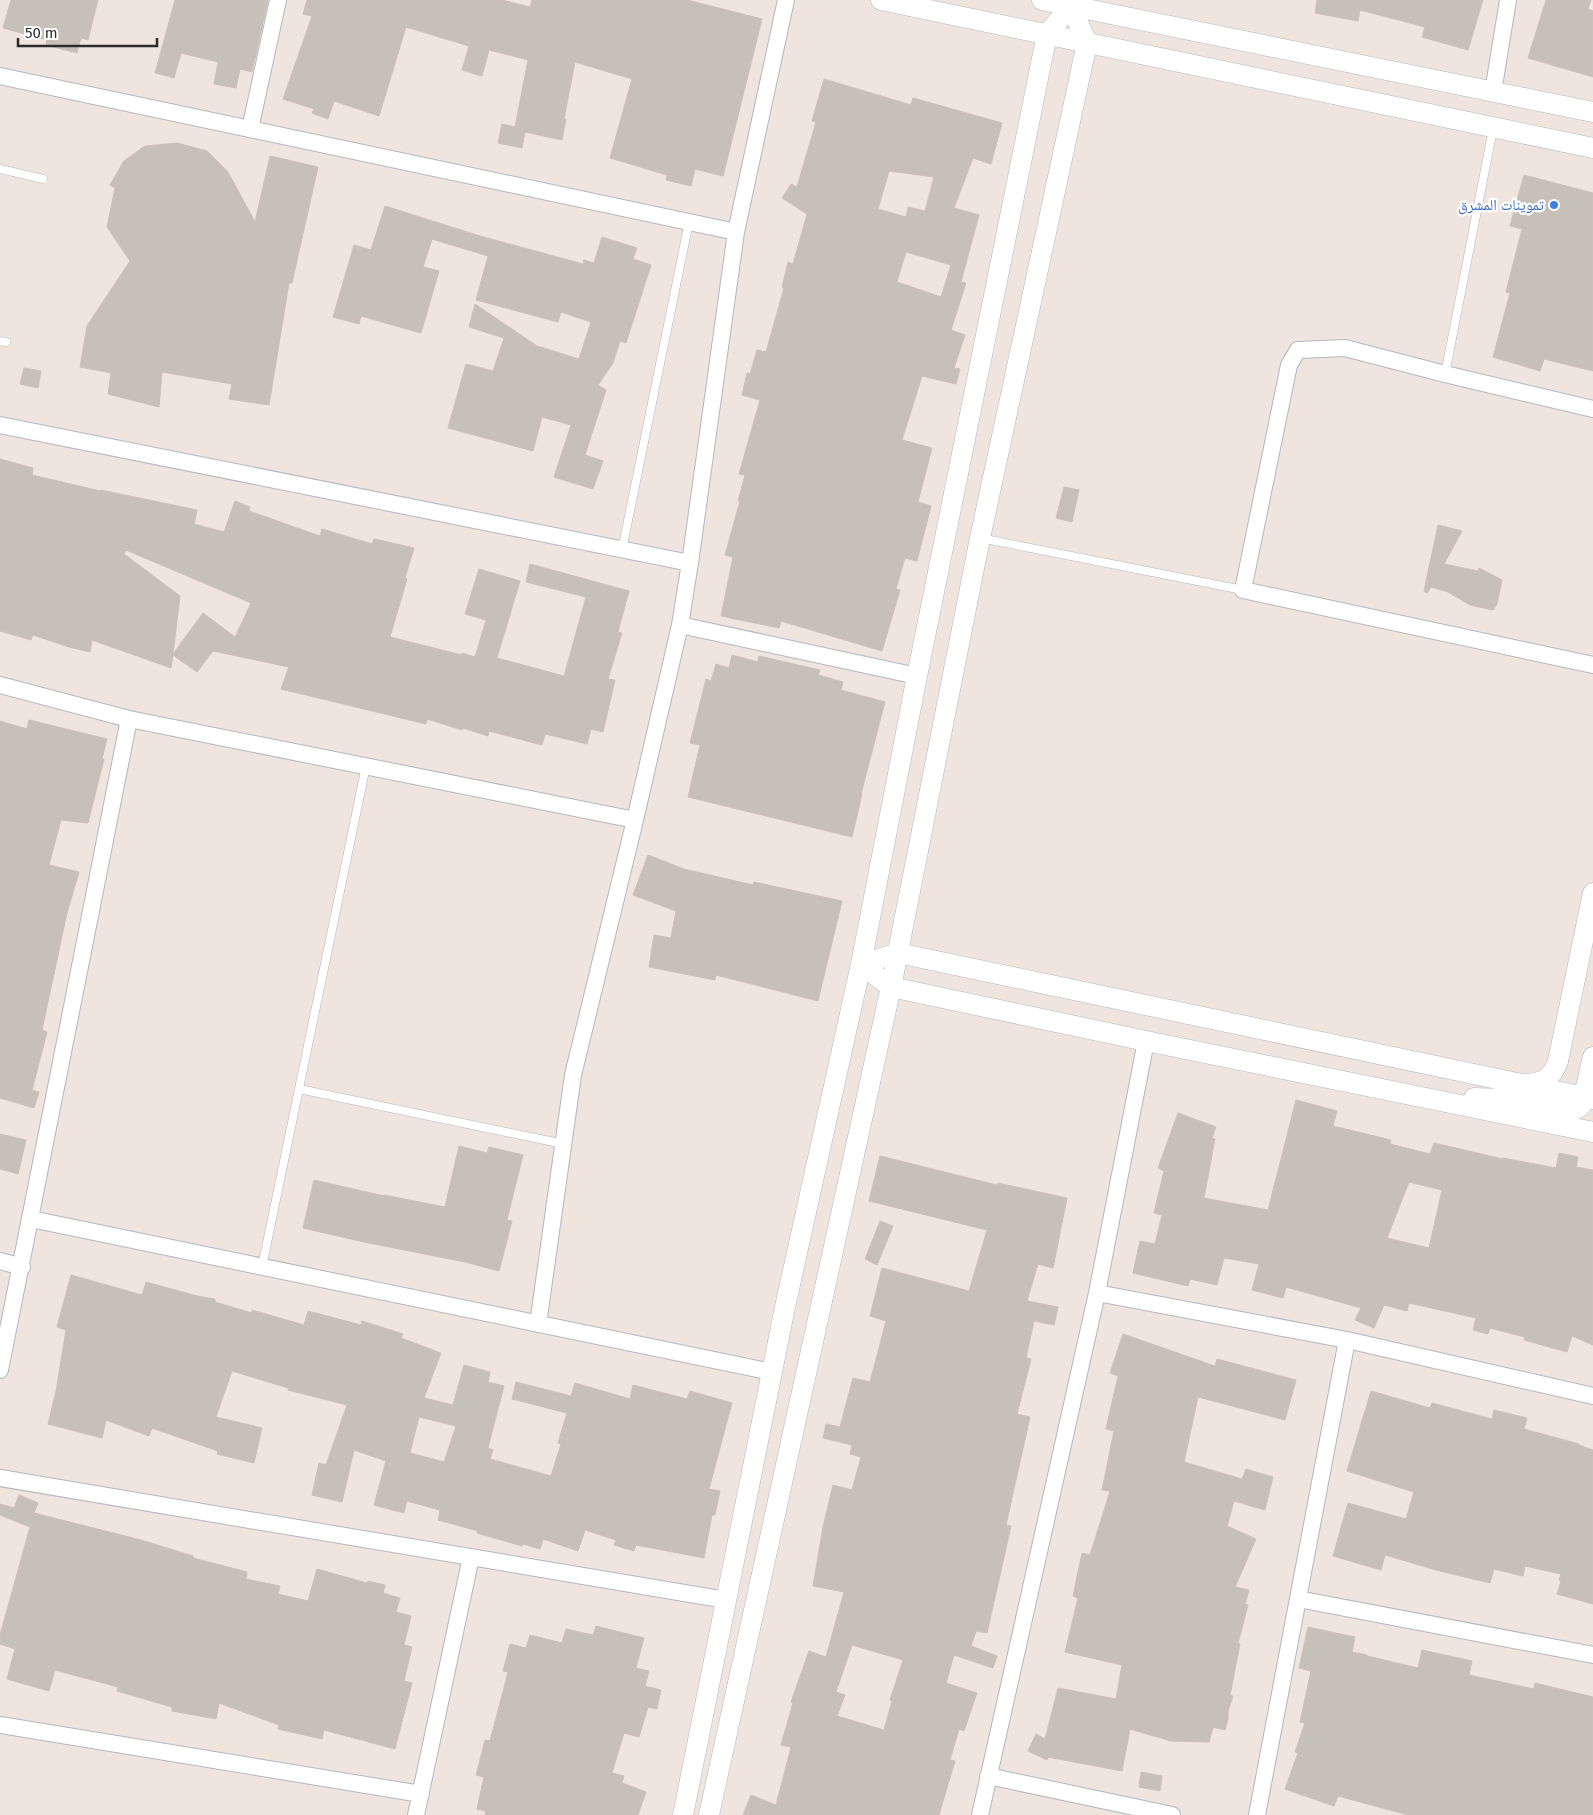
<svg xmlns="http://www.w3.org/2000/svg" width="1593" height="1815" viewBox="0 0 1593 1815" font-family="'Fira Sans','Noto Naskh Arabic',sans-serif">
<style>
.building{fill:#c7c0b9;stroke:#cbc0b7;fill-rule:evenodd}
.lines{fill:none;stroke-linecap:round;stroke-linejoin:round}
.service-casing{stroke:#b2b7c1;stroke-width:9}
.minor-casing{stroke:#b2b7c1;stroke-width:18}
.tertiary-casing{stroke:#b2b7c1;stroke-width:21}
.service{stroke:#fff;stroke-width:8}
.minor{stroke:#fff;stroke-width:16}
.tertiary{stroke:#fff;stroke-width:20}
.shop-dot{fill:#3f7fe0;stroke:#fff;stroke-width:2}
.labels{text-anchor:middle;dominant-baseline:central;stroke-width:4.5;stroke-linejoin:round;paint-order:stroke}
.shop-label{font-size:15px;fill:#366cbe;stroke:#fff;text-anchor:end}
</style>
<rect width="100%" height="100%" fill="#efe5de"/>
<!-- building -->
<path class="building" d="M 11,0 L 98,0 L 88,40 L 81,38 L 77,53 L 46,45 L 47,40 L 3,28 Z
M 175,0 L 268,0 L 252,72 L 240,69 L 236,88 L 214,84 L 218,62 L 181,53 L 174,78 L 155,73 Z
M 307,0 L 502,0 L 530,7 L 532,0 L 687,0 L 762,19 L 723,176 L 695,169 L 691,186 L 666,180 L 667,175 L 610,158 L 632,79 L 575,62 L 564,119 L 566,119 L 562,140 L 525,132 L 522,148 L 498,143 L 502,124 L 515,127 L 528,60 L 489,50 L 482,76 L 462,70 L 469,46 L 406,27 L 379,116 L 334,101 L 328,119 L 312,113 L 314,109 L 283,99 L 312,16 L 303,14 Z
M 1317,0 L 1483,0 L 1468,50 L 1422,37 L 1425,27 L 1360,10 L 1358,21 L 1315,13 Z
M 1546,0 L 1591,0 L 1588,9 L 1593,11 L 1593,77 L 1528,58 Z
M 824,79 L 911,105 L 913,98 L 1002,123 L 991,164 L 973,158 L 954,208 L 979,215 L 961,282 L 966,283 L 951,330 L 965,335 L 954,368 L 960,369 L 956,384 L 922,376 L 902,440 L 932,448 L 918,502 L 931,506 L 917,561 L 905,558 L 896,589 L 900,590 L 882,651 L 781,621 L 779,628 L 721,616 L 733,557 L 725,555 L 740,501 L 738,501 L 745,475 L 739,474 L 760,400 L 742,395 L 747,373 L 750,374 L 757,350 L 766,352 L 784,288 L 782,287 L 788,262 L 793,264 L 807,214 L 782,198 L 791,184 L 797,187 L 816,122 L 812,121 ZM 889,171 L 934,177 L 925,211 L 908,207 L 906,217 L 878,209 ZM 906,252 L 951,265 L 941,297 L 897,282 Z
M 177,143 L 207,151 L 228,172 L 255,222 L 270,156 L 318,167 L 292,283 L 289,283 L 269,405 L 229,399 L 232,384 L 162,372 L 159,407 L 108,394 L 111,373 L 80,367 L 87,326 L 130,261 L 107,227 L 115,188 L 110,185 L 124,161 L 145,146 Z
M 1524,175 L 1593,193 L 1593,371 L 1544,359 L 1540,371 L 1493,357 L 1510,293 L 1506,292 L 1522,229 L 1510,226 Z
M 385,206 L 480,236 L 583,264 L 584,260 L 594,263 L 602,237 L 637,248 L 633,259 L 651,265 L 626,343 L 620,341 L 613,363 L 598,385 L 606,390 L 585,455 L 603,461 L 593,489 L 554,477 L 571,425 L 542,417 L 533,451 L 448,428 L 466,364 L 493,371 L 504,338 L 469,327 L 475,304 L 537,346 L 579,359 L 591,322 L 561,312 L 558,322 L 476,300 L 488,256 L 432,239 L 423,267 L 439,271 L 421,333 L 361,316 L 359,324 L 333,317 L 354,245 L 371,250 Z
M 24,368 L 41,371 L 38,388 L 20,384 Z
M 0,459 L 33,468 L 32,475 L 100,491 L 101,490 L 197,510 L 194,524 L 224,532 L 235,501 L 250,507 L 249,511 L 320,536 L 322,529 L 372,544 L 374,539 L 414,548 L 405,578 L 407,579 L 390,637 L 462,655 L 462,653 L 475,657 L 486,620 L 465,614 L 479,569 L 520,581 L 497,658 L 564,676 L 586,597 L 526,582 L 530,564 L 629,591 L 618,632 L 622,633 L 608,679 L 615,680 L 603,732 L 591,729 L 587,744 L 545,734 L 542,745 L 489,731 L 488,736 L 463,728 L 462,730 L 427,719 L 426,724 L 281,689 L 289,667 L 213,651 L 197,672 L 173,655 L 171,668 L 92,640 L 90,652 L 69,647 L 33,635 L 31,640 L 0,631 ZM 126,550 L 251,603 L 235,637 L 203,613 L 173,654 L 180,596 L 124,554 Z
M 1064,487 L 1079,490 L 1072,522 L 1056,518 Z
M 1438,525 L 1462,531 L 1444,564 L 1478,571 L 1479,568 L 1502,580 L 1497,604 L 1493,610 L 1470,605 L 1448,592 L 1431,587 L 1427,593 L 1424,591 Z
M 732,655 L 758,662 L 759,656 L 820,670 L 818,675 L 843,682 L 841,690 L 885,702 L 861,794 L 862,794 L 852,837 L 688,797 L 700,745 L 690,743 L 706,679 L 711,681 L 716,664 L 729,668 Z
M 29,720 L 107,739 L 102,759 L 104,759 L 88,823 L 61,820 L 49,865 L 79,872 L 67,913 L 42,1030 L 47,1032 L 32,1090 L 39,1092 L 34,1108 L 0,1098 L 0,721 L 27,729 Z
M 648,855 L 684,869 L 753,885 L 754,882 L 842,901 L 818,1001 L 716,975 L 715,980 L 649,967 L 654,935 L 671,938 L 676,911 L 633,895 Z
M 1296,1100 L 1337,1111 L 1333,1126 L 1391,1140 L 1390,1144 L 1430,1154 L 1434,1143 L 1503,1159 L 1503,1158 L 1556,1168 L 1559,1153 L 1578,1157 L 1576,1167 L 1593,1170 L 1593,1345 L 1572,1336 L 1567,1352 L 1524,1340 L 1525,1337 L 1490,1328 L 1488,1334 L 1473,1330 L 1476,1318 L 1409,1303 L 1407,1311 L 1384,1305 L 1374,1328 L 1355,1320 L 1361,1308 L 1286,1287 L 1283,1298 L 1252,1290 L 1259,1264 L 1224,1258 L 1217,1285 L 1190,1279 L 1188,1286 L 1133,1273 L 1140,1241 L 1155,1244 L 1162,1215 L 1154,1213 L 1164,1171 L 1158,1168 L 1178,1113 L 1216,1127 L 1212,1138 L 1215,1139 L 1204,1198 L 1268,1210 ZM 1409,1182 L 1442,1190 L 1429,1248 L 1387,1238 Z
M 0,1134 L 26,1140 L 18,1174 L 0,1169 Z
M 459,1146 L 487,1153 L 489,1147 L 523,1155 L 507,1220 L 512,1221 L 499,1271 L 465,1262 L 364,1242 L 303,1228 L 314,1180 L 384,1196 L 384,1195 L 445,1207 Z
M 880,1156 L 997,1185 L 998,1183 L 1067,1198 L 1053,1268 L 1038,1264 L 1027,1301 L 1058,1307 L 1054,1325 L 1034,1321 L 1026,1358 L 1031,1359 L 1017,1414 L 1030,1417 L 1006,1525 L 1011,1526 L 987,1633 L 976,1631 L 971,1646 L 997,1656 L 993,1668 L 954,1655 L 946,1683 L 977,1693 L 964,1731 L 959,1729 L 950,1760 L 955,1761 L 939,1815 L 743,1815 L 751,1795 L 776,1805 L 791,1747 L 781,1745 L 793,1703 L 791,1702 L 809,1651 L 826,1657 L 844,1592 L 813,1586 L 823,1527 L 833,1485 L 852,1490 L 861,1457 L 850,1454 L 852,1445 L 823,1438 L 826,1424 L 840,1427 L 853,1378 L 870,1382 L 886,1321 L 870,1316 L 882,1268 L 969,1291 L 987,1230 L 869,1201 ZM 852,1645 L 903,1660 L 890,1700 L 892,1701 L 884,1730 L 837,1716 L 845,1695 L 836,1692 Z
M 880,1221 L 893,1226 L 877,1265 L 865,1259 Z
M 71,1275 L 142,1295 L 146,1282 L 197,1296 L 215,1299 L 215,1302 L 252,1313 L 252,1310 L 304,1325 L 308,1311 L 361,1325 L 362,1321 L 403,1334 L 401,1338 L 441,1353 L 424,1398 L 453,1405 L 464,1365 L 490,1372 L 488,1382 L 504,1386 L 488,1448 L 493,1450 L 490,1459 L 551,1476 L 561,1444 L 558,1443 L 567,1413 L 512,1399 L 516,1382 L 571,1396 L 575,1383 L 630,1399 L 633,1385 L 687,1399 L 690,1391 L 732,1403 L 709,1489 L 720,1491 L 715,1515 L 712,1515 L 704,1558 L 636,1545 L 634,1551 L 614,1545 L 616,1540 L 585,1530 L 578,1551 L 543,1539 L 540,1549 L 523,1544 L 522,1546 L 477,1533 L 478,1531 L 438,1520 L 440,1510 L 407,1501 L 404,1513 L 374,1505 L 386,1461 L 354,1450 L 342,1502 L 312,1495 L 319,1463 L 326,1465 L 347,1405 L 288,1390 L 288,1388 L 232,1371 L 216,1417 L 262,1428 L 254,1463 L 217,1454 L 218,1451 L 152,1428 L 149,1436 L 106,1420 L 102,1438 L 48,1424 L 56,1391 L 66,1330 L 57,1327 ZM 419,1417 L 456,1426 L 444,1462 L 410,1453 Z
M 1123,1334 L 1215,1366 L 1217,1359 L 1296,1380 L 1285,1420 L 1198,1397 L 1184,1462 L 1242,1479 L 1246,1469 L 1273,1477 L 1265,1510 L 1234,1501 L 1227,1526 L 1256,1539 L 1235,1587 L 1249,1590 L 1245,1604 L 1248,1605 L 1238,1643 L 1240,1644 L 1230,1695 L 1233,1696 L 1228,1711 L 1228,1719 L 1225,1730 L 1213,1727 L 1209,1742 L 1171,1741 L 1130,1729 L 1122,1771 L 1048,1757 L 1047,1760 L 1028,1751 L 1036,1734 L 1045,1739 L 1058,1688 L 1116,1699 L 1122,1665 L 1065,1652 L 1078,1598 L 1073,1596 L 1082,1553 L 1090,1555 L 1110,1491 L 1102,1490 L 1114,1431 L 1106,1429 L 1118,1376 L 1110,1373 Z
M 1371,1391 L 1430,1408 L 1432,1403 L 1492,1419 L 1494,1410 L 1527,1418 L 1524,1429 L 1579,1444 L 1579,1445 L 1593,1450 L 1593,1604 L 1557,1594 L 1561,1581 L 1559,1580 L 1561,1574 L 1525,1566 L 1523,1576 L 1494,1569 L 1490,1583 L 1436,1570 L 1385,1555 L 1381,1570 L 1333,1556 L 1348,1503 L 1406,1519 L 1414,1492 L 1347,1471 Z
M 19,1495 L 38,1503 L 34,1513 L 141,1540 L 193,1556 L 193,1558 L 247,1572 L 246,1579 L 280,1586 L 278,1594 L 308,1601 L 317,1569 L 367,1583 L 368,1581 L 385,1585 L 383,1593 L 400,1598 L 396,1612 L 411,1616 L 404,1645 L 412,1647 L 404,1681 L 412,1683 L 395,1749 L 324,1730 L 322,1739 L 278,1729 L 279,1725 L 219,1703 L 216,1719 L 172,1711 L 172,1707 L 117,1691 L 118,1687 L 55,1670 L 49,1691 L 7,1679 L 15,1649 L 0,1644 L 0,1635 L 30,1527 L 0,1515 L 0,1504 L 14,1508 Z
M 596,1626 L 644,1638 L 636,1668 L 649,1671 L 645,1686 L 661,1690 L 657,1709 L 648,1707 L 639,1737 L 624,1733 L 612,1773 L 624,1776 L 622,1783 L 646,1792 L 638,1815 L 485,1815 L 486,1811 L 477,1809 L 484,1777 L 476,1775 L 485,1740 L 490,1741 L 508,1672 L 503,1671 L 510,1644 L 526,1648 L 530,1635 L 562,1643 L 566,1629 L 593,1635 Z
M 1308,1627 L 1355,1637 L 1352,1652 L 1367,1655 L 1367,1656 L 1418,1668 L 1422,1650 L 1472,1661 L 1469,1675 L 1534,1689 L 1535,1683 L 1593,1697 L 1593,1815 L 1408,1815 L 1338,1796 L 1334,1806 L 1285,1789 L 1298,1753 L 1295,1752 L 1305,1723 L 1300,1722 L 1311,1671 L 1299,1668 Z
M 1141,1772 L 1162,1776 L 1160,1791 L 1139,1787 Z"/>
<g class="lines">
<!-- service casing -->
<g class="service-casing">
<path id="service" d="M 0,169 L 43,179
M 0,341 L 6,342
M 1445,374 L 1493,129
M 980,538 L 1243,590
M 622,550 L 689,222
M 299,1089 L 564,1144
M 262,1267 L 366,766"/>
</g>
<!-- minor casing -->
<g class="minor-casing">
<path id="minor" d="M 0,76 L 736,232
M 1493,92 L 1508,0
M 250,129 L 278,0
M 1593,409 L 1445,374 L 1345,348 L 1298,350 L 1289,365 L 1243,590 L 1593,665
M 0,425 L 690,563
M 680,625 L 917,676
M 0,685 L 129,719 L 635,820
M 31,1219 L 772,1372
M 0,1261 L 22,1267
M 1097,1293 L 1347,1340 L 1593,1396
M 538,1324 L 573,1075 L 635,820 L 680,625 L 690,563 L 736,232 L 786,0
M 0,1370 L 129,719
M 0,1478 L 726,1600
M 1298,1599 L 1593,1655
M 0,1725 L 421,1794
M 988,1776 L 1172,1815
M 416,1815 L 471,1557
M 980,1815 L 1097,1293 L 1146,1041
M 1257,1815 L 1347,1340"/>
</g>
<!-- tertiary casing -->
<g class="tertiary-casing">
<path id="tertiary" d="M 881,0 L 1593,148
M 1042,0 L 1593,112
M 861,964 L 891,987 L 1146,1041 L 1593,1132
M 861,964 L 898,953 L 1593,1099
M 1526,1084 C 1544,1083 1552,1078 1558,1061 L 1593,893
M 1474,1098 L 1502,1099 L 1564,1111 C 1573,1111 1577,1110 1582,1104 L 1593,1057
M 683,1815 L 785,1307 L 861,964 L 917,676 L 1047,34 L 1071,6 L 1087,43 L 980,538 L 891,987 L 709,1815"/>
</g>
<!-- service -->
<use href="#service" class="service"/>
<!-- minor -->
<use href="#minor" class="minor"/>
<!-- tertiary -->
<use href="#tertiary" class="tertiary"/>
</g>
<!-- markers -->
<circle class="shop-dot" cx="1554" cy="205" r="5"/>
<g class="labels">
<!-- shop labels -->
<g class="shop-label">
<text x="1544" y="205">تموينات المشرق</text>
</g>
</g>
<!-- scale -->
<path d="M18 38v8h139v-8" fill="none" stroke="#2c2c2c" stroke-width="2.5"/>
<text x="25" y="38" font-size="15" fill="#2c2c2c" stroke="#ffffff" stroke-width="4" paint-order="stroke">50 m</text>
</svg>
